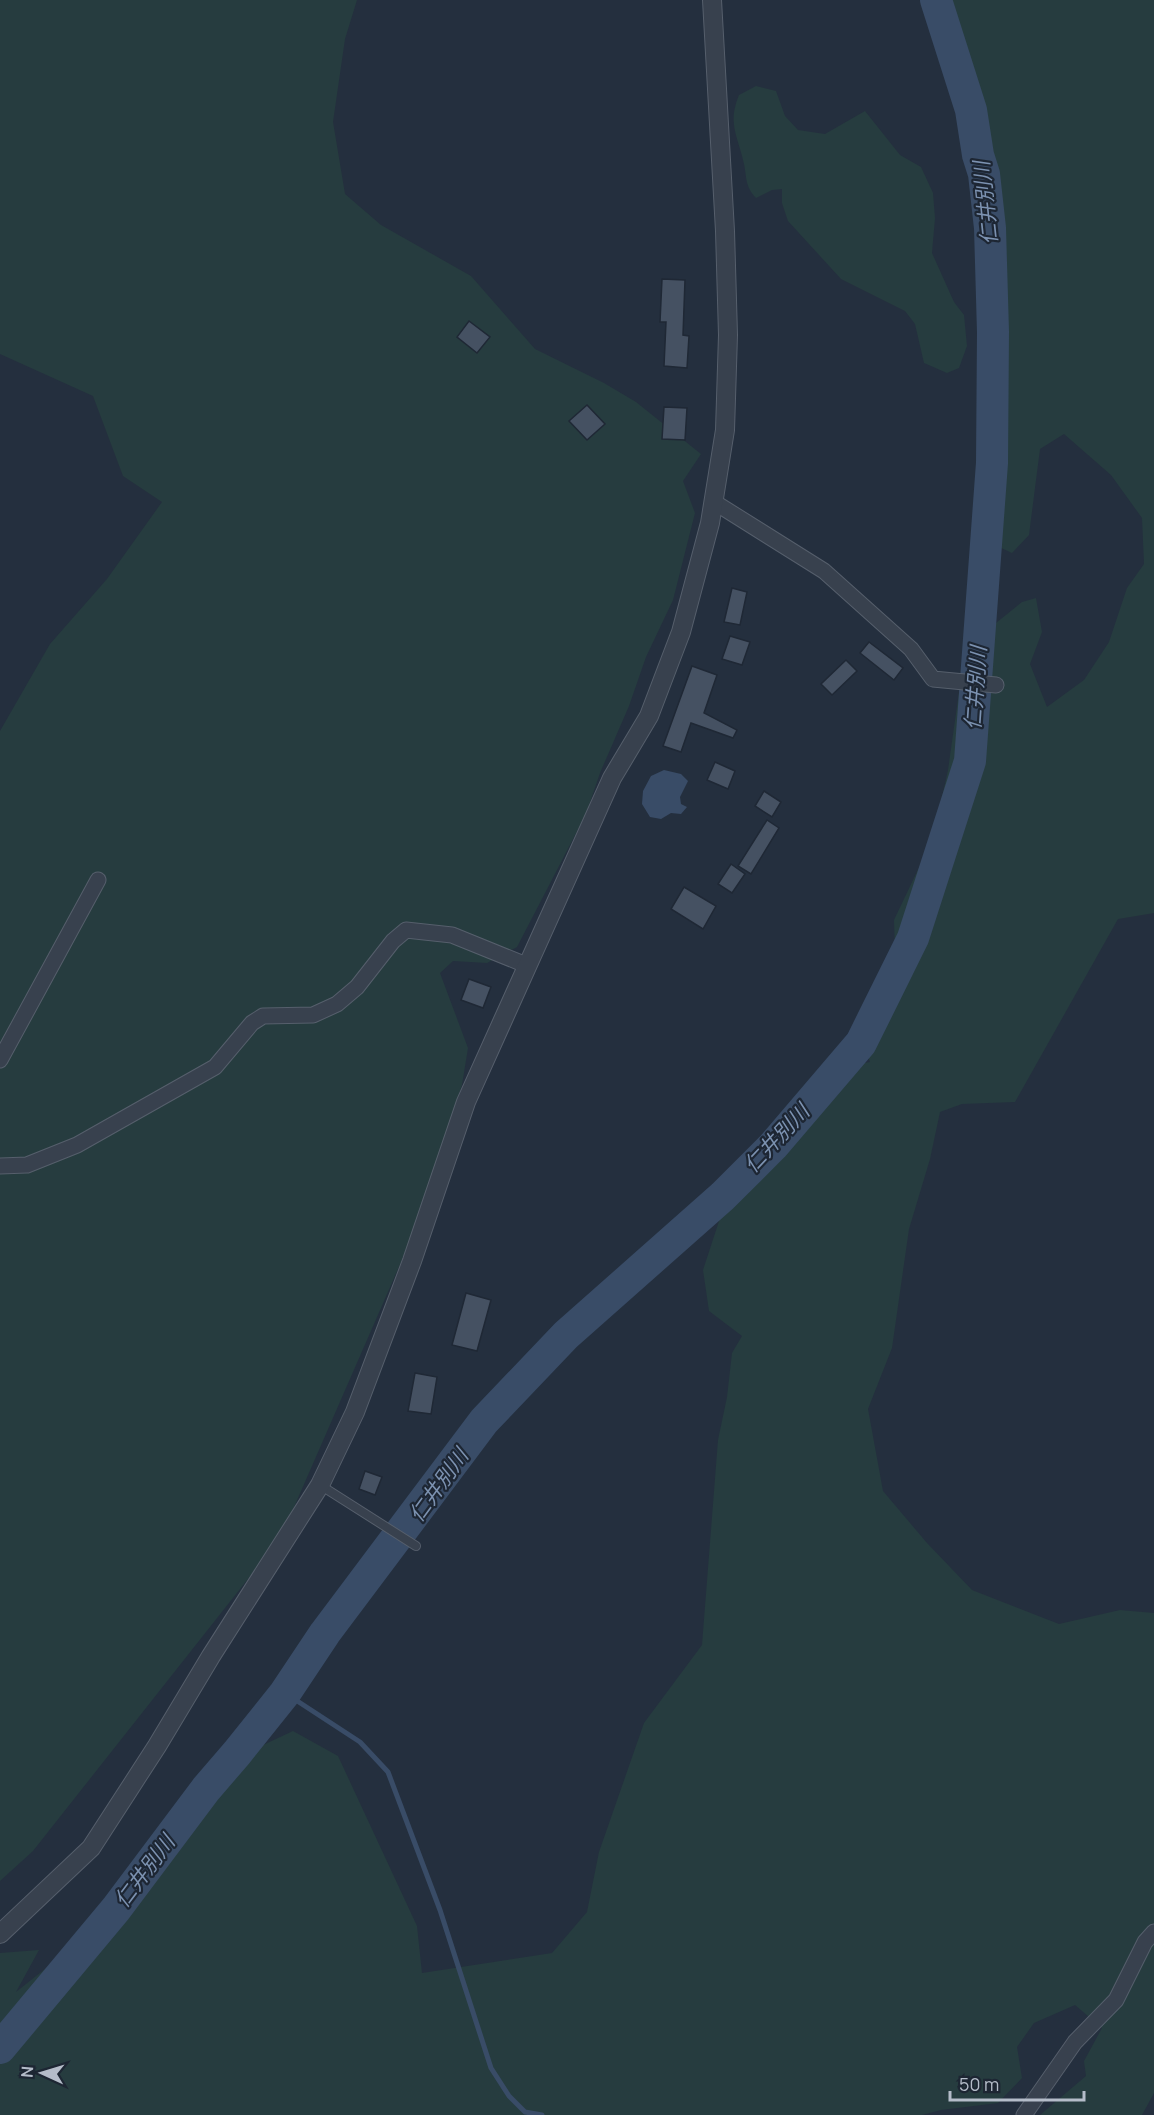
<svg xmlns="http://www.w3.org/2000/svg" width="1154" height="2115" viewBox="0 0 1154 2115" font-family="Manrope,'Noto Sans JP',sans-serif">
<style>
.green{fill:#263c3f}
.water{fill:#394c67}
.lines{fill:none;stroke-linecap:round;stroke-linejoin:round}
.stream{stroke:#394c67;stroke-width:5}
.river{stroke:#394c67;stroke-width:32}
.building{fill:#455162;stroke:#1f2835;stroke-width:1.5}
.service-casing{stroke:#565f6c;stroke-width:10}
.minor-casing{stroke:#565f6c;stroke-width:17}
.tertiary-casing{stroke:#565f6c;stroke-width:20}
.service{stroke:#38414e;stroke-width:8}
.minor{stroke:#38414e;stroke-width:15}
.tertiary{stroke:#38414e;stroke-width:18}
.labels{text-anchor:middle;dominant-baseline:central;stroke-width:4.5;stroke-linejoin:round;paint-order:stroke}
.water-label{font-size:21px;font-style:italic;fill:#7c92b1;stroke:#1d2633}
</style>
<rect width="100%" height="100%" fill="#242f3e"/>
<!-- green -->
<path class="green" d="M 0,0 L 357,0 L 345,39 L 333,122 L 345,194 L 381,225 L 471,276 L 535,349 L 604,383 L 636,402 L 701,454 L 683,481 L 695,513 L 673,600 L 646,657 L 629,706 L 600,773 L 586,814 L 517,947 L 487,963 L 453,961 L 440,973 L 468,1048 L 462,1085 L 408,1246 L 281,1537 L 33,1851 L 0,1881 L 0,731 L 50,644 L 107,579 L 162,502 L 123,476 L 93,396 L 0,354 Z
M 927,0 L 1154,0 L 1154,913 L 1118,919 L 1015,1102 L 962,1104 L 940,1112 L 930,1159 L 909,1229 L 892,1348 L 868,1409 L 883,1491 L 927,1543 L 972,1590 L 1059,1624 L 1120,1610 L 1154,1613 L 1154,2093 L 1142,2115 L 1040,2115 L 1086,2076 L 1084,2061 L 1102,2028 L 1075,2005 L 1034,2023 L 1017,2047 L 1022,2078 L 998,2103 L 941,2110 L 922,2115 L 0,2115 L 0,1953 L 39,1950 L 16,1992 L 60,1957 L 101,1908 L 166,1857 L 244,1754 L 293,1731 L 338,1756 L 417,1926 L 422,1973 L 552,1953 L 587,1912 L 599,1852 L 644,1723 L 702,1645 L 718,1440 L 727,1397 L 732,1353 L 742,1336 L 709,1311 L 703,1270 L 720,1218 L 720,1211 L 811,1124 L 860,1064 L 870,1062 L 855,1022 L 895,950 L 894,920 L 933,838 L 948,770 L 966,642 L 996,623 L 1022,602 L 1036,598 L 1042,632 L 1030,664 L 1047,707 L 1084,680 L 1109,642 L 1127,588 L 1144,564 L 1142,518 L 1111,475 L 1064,434 L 1040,449 L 1029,535 L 1012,553 L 997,546 L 1001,404 L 1007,333 L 1007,260 L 990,150 L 966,60 Z
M 756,86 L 776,91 L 785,116 L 798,130 L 825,134 L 865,111 L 900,155 L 921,167 L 933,193 L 935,218 L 932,253 L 954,302 L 964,315 L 967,346 L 959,368 L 947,373 L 924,363 L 915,324 L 905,311 L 841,279 L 788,221 L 782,203 L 782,189 L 772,190 L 756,198 C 745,186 747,179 744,164 C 738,136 727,124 739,95 Z"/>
<!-- water -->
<path class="water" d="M 664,770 L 681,774 L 688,781 L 680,797 L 681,804 L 687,807 L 681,814 L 671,813 L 661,819 L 650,817 L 642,804 L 643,791 L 651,776 Z"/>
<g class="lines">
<!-- stream -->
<path class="stream" d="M 285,1693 L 360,1742 L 388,1772 L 440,1910 L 491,2068 L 509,2096 L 525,2112 L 542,2115"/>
<!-- river -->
<path class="river" d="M 0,2048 L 116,1909 L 206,1789 L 237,1753 L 285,1693 L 325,1633 L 484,1421 L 566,1335 L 723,1196 L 773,1146 L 861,1043 L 913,938 L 970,761 L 992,463 L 993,332 L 990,228 L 984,174 L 978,155 L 971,110 L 936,0"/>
</g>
<!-- building -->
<path class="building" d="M 662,279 L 685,280 L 683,335 L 689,336 L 687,368 L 664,366 L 666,322 L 660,322 Z
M 469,321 L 490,337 L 477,353 L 457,337 Z
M 587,405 L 605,424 L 587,440 L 569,421 Z
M 664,407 L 687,408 L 685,440 L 662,439 Z
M 732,588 L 747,592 L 740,625 L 724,622 Z
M 730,636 L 750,642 L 742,665 L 722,659 Z
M 869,642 L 903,668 L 894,680 L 860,653 Z
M 846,660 L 857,671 L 832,695 L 821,684 Z
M 692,666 L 717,675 L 704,713 L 737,730 L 733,738 L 691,723 L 681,752 L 663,746 Z
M 715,762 L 735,771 L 728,789 L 707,780 Z
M 764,791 L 781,802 L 772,817 L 755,806 Z
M 767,820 L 779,828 L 751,874 L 738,866 Z
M 731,864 L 745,874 L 732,893 L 718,884 Z
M 684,887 L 716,906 L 703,929 L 671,909 Z
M 469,979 L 491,987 L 483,1008 L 461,1000 Z
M 466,1293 L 491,1300 L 477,1351 L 452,1345 Z
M 415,1373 L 437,1377 L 431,1414 L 408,1411 Z
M 365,1471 L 382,1477 L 375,1495 L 359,1489 Z"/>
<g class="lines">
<!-- service casing -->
<g class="service-casing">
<path id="service" d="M 320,1485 L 416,1546"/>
</g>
<!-- minor casing -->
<g class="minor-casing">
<path id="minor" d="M 714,502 L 824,571 L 911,649 L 933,679 L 996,685
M 0,1060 L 98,880
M 0,1166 L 27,1165 L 77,1145 L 215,1067 L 252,1023 L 263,1016 L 313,1015 L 337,1004 L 357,987 L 393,941 L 406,930 L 452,935 L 526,965
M 1024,2115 L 1075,2042 L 1116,2000 L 1145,1942 L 1154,1932"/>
</g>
<!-- tertiary casing -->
<g class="tertiary-casing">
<path id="tertiary" d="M 0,1934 L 91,1848 L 157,1746 L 211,1656 L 320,1485 L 355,1412 L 412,1261 L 466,1102 L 612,778 L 649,716 L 681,632 L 710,523 L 725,430 L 728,335 L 725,231 L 712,0"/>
</g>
<!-- service -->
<use href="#service" class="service"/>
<!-- minor -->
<use href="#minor" class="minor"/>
<!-- tertiary -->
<use href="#tertiary" class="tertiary"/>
</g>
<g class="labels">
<!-- water labels -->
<g class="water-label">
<text transform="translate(985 203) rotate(-96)">仁井別川</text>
<text transform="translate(975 688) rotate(-86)">仁井別川</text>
<text transform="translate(776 1138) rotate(-47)">仁井別川</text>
<text transform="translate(438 1485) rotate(-54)">仁井別川</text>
<text transform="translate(144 1871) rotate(-53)">仁井別川</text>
</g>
</g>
<!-- north arrow -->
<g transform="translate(42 2073) rotate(274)" stroke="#1d2633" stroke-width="4.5" paint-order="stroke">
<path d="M0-4.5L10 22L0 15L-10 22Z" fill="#b4bcc9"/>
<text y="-9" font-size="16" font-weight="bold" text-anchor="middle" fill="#b4bcc9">N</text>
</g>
<!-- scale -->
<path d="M950 2091v9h134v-9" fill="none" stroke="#b4bcc9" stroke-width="3"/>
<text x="959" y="2091" font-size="18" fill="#b4bcc9" stroke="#1d2633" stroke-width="4.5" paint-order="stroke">50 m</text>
</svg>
